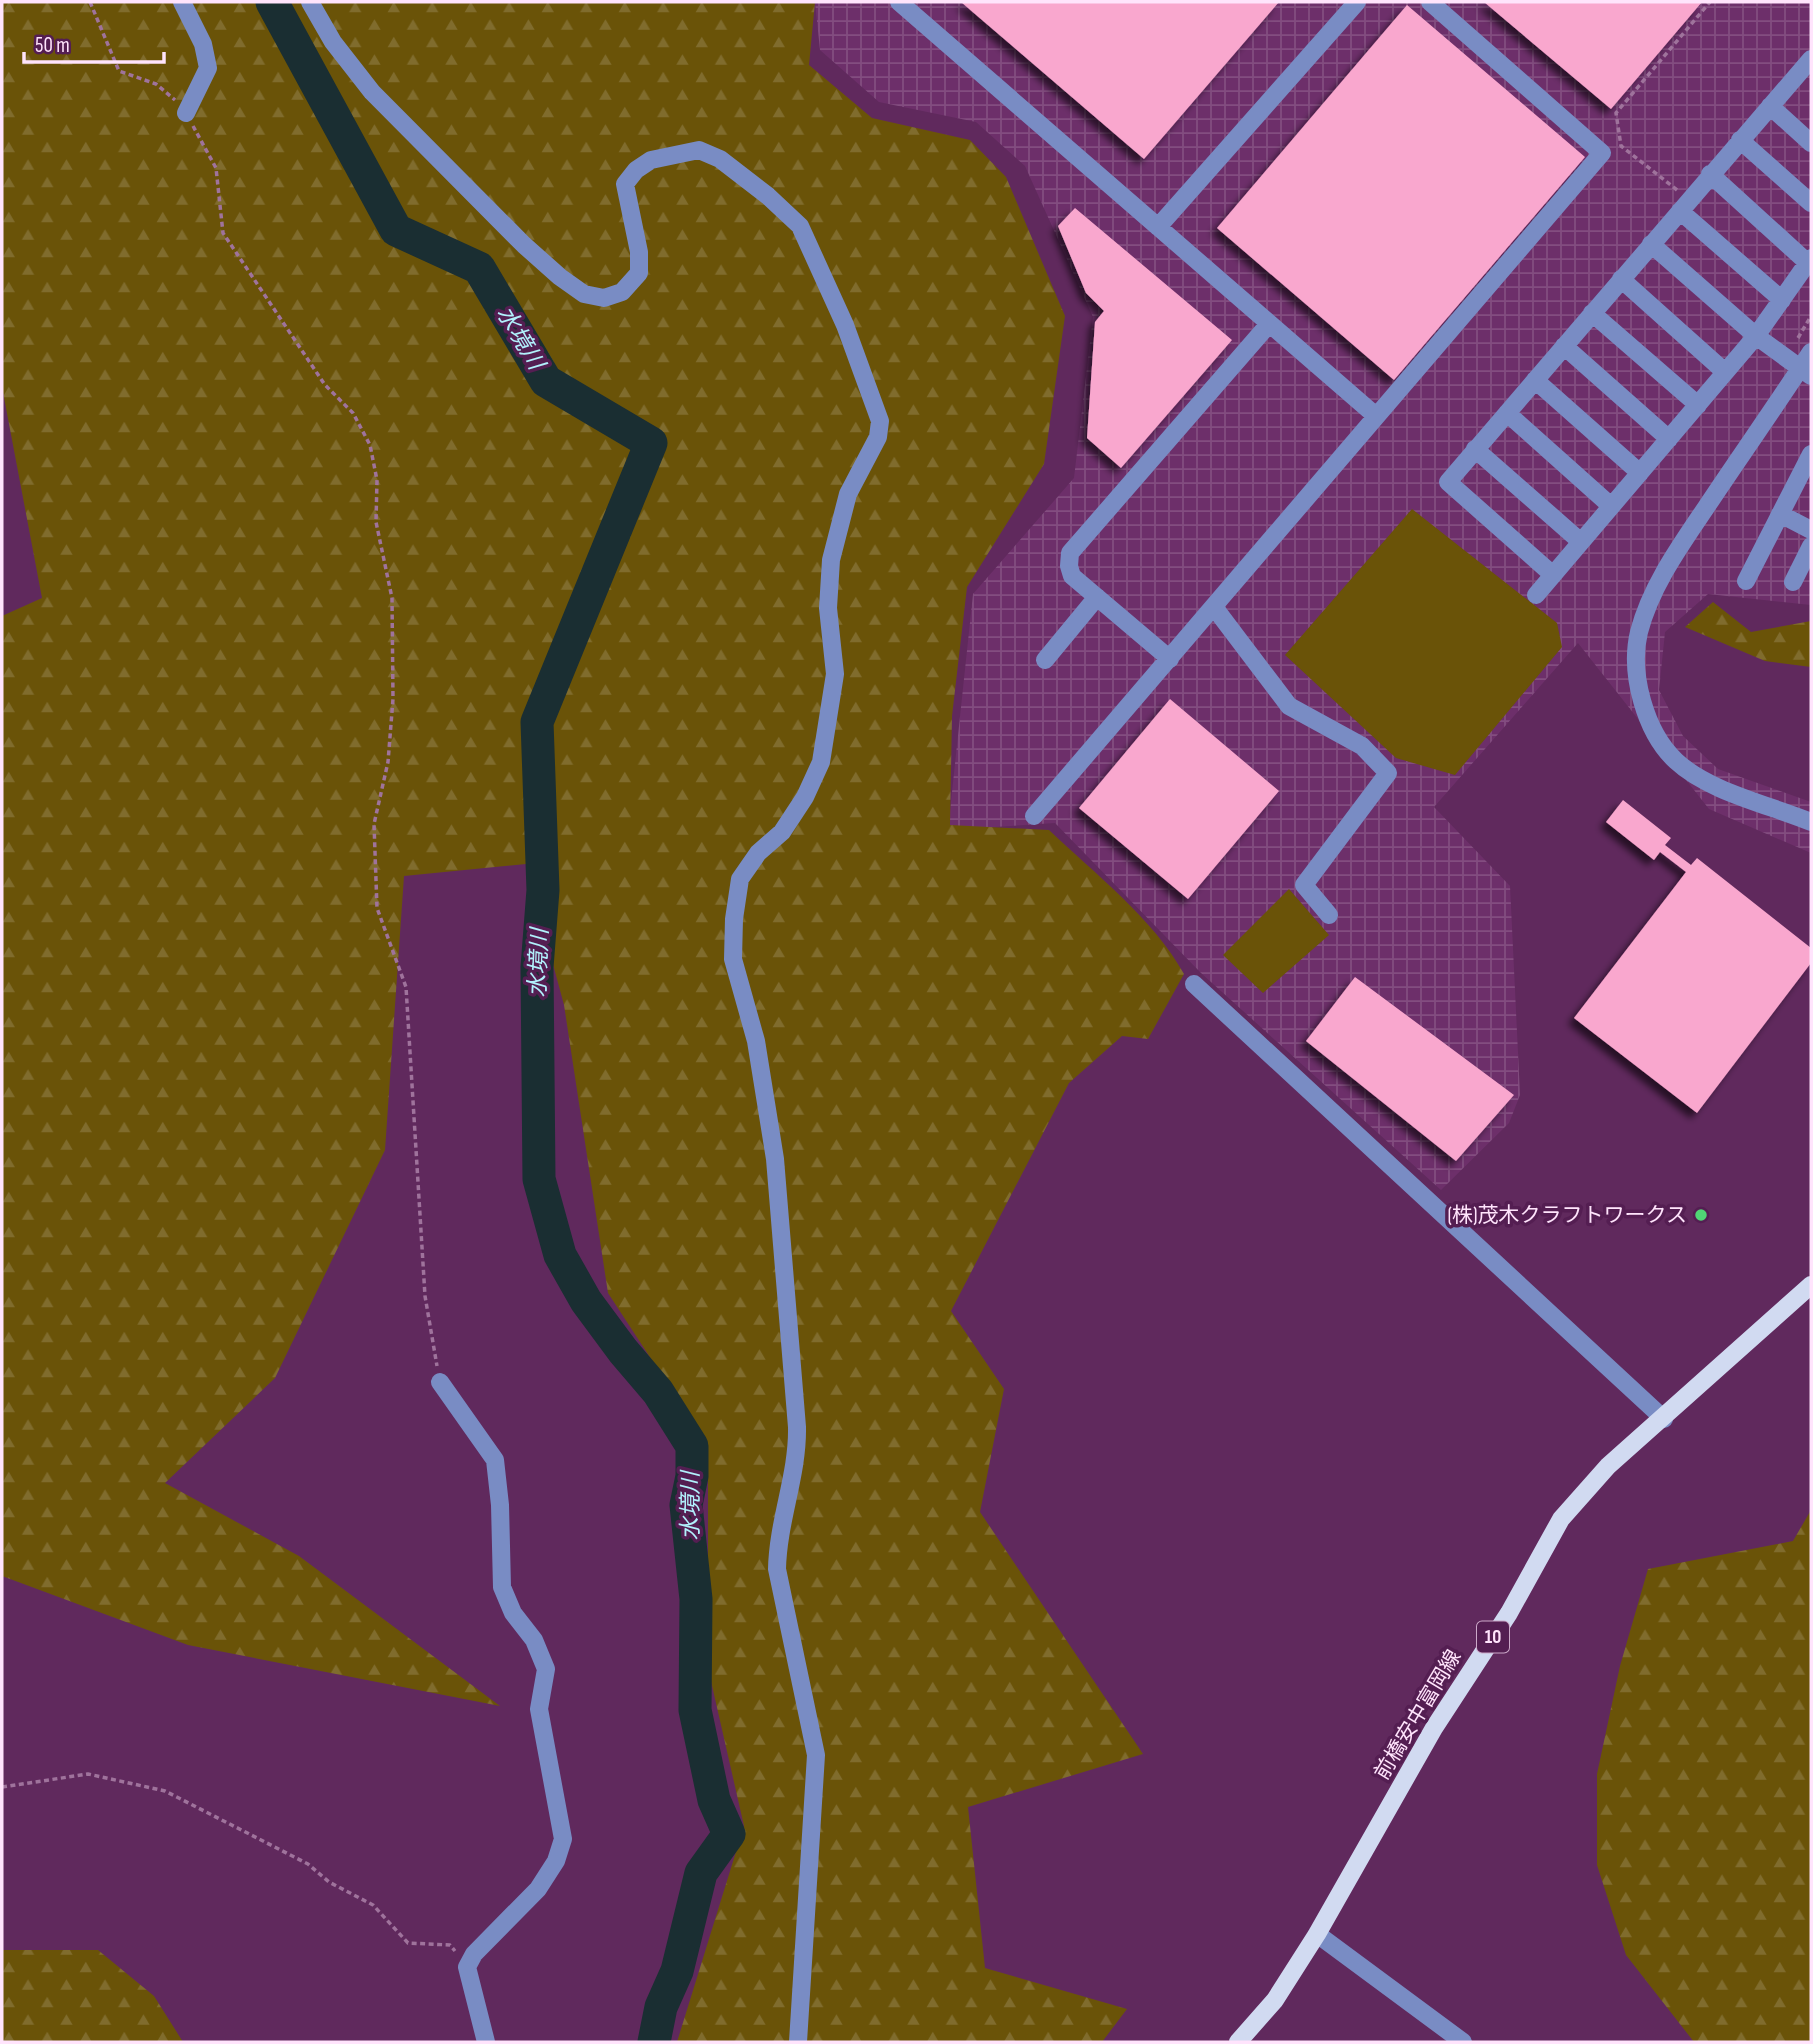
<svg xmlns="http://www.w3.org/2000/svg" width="1813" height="2044" viewBox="0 0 1813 2044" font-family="'Sofia Sans Condensed','Noto Sans JP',sans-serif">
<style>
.industrial{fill:url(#industrial-grid)}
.forest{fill:url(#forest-firs)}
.garden{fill:#6a5308}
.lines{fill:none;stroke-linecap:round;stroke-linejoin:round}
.river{stroke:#1a2e32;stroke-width:33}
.building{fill:#f9a7ce;filter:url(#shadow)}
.path{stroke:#9f739c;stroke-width:3.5;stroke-dasharray:5 3.5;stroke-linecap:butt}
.minor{stroke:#798cc4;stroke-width:18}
.major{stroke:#d1daf1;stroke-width:18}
.poi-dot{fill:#50d675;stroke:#541e52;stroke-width:2.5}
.labels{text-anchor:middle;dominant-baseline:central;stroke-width:7;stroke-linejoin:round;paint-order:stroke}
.shield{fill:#541e52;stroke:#cca9c9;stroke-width:2}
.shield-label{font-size:19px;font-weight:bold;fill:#ffe4fc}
.poi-label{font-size:21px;fill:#ffe4fc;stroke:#541e52;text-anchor:end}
.street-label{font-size:21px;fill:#ffe4fc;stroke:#541e52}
.water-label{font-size:23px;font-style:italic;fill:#b1f1fc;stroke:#541e52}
</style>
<defs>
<pattern id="industrial-grid" width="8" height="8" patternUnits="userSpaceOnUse" patternTransform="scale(1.75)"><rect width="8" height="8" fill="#6d2f6a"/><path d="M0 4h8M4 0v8" fill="none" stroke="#834d80"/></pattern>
<pattern id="forest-firs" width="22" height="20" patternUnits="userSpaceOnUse" patternTransform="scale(1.75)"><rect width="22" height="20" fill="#6a5308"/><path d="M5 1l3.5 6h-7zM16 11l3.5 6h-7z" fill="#806c2d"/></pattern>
<filter id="shadow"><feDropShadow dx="-6" dy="6" stdDeviation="3.5" flood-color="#0009"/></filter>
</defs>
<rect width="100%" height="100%" fill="#60295d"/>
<!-- industrial -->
<path class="industrial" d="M 815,2 L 1811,2 L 1811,605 L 1708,594 L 1665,632 L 1659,690 L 1683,736 L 1718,769 L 1811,802 L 1811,853 L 1709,809 L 1578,643 L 1434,807 L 1510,886 L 1520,1095 L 1509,1123 L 1441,1190 L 1201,973 L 1055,823 L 948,830 L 973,594 L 1074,478 L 1093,317 L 1025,166 L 976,122 L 879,102 L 820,50 Z"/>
<!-- forest -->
<path class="forest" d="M 2,2 L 815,2 L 809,65 L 872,118 L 970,140 L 1006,177 L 1065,316 L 1044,464 L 967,587 L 952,716 L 950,825 L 1049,830 C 1095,874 1153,918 1184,974 L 1148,1039 L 1122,1036 L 1069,1083 L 951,1311 L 1004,1389 L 980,1512 L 1143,1754 L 968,1807 L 985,1968 L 1127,2009 L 1102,2042 L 677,2042 L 744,1826 L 708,1668 L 708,1446 L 608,1293 L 564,1005 L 526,864 L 404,876 L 385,1150 L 275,1378 L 165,1483 L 299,1556 L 500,1706 L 188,1645 L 2,1576 L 2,616 L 42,598 L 2,387 Z
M 1713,602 L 1751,632 L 1811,621 L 1811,667 L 1765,661 L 1685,627 Z
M 1811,1510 L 1811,2042 L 1694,2042 L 1626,1955 L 1597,1865 L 1597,1774 L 1620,1666 L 1648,1569 L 1793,1541 Z
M 2,1950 L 98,1950 L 154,1996 L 183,2042 L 2,2042 Z"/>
<!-- garden -->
<path class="garden" d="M 1412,509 L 1557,623 L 1562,647 L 1455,775 L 1396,758 L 1285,655 Z
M 1289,889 L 1329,935 L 1263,993 L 1223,955 Z"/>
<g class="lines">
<!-- river -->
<path class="river" d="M 272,2 L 396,230 L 479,268 L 546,381 L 651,443 L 537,722 L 543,890 L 537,967 L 539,1179 L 560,1255 L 586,1301 L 623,1351 L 658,1392 L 692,1446 L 692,1476 L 686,1505 L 696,1599 L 695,1710 L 714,1800 L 729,1834 L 701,1873 L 677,1971 L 661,2007 L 654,2042"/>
</g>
<!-- building -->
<path class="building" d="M 961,2 L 1279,2 L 1144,159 Z
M 1484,2 L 1702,2 L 1611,109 Z
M 1407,5 L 1585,157 L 1394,380 L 1217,228 Z
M 1075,208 L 1232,340 L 1121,468 L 1087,438 L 1095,322 L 1104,311 L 1086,293 L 1058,226 Z
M 1170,699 L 1279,791 L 1188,899 L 1079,808 Z
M 1623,800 L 1671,838 L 1665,845 L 1691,865 L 1697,858 L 1811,948 L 1811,963 L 1697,1113 L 1574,1018 L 1686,872 L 1660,852 L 1654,860 L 1606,822 Z
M 1355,977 L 1514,1095 L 1456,1161 L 1306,1041 Z"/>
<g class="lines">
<!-- path -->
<path class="path" d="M 90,2 L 119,71 L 156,84 L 175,100
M 193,126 L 216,168 L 223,233 L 325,385 L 353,413 L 370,445 L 377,480 L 376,522 L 392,598 L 393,699 L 388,762 L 374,824 L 377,908 L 406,987 L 425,1296 L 437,1366
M 1677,190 L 1621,146 L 1616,113 L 1710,2
M 1798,338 L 1811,316
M 2,1787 L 88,1774 L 165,1791 L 308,1864 L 329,1882 L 373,1905 L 408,1943 L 450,1945 L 455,1951"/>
<!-- minor -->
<path class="minor" d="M 182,2 L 203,44 L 208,68 L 186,113
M 310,2 L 333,42 L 372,92 L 524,245 L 560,277 L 584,294 L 604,298 L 622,292 L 639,273 L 639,252 L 625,184 L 636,170 L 651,160 L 699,150 L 720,159 L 768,196 L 800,226 L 845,325 L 880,421 L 878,437 L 848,494 L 831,560 L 828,608 L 835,674 L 821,762 L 805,797 L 782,832 L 758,853 L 740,879 L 734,919 L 733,959 L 756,1041 L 775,1159 L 797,1427 C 798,1475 778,1520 777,1569 L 816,1755 L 798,2042
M 899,2 L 1376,416
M 1811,59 L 1448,482 L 1553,575 L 1756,336 L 1811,258
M 1770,106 L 1811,143
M 1740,140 L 1811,203
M 1710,174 L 1808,263
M 1680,211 L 1782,300
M 1158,227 L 1357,2
M 1651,244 L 1756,336 L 1811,376
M 1621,279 L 1725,372
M 1592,313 L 1698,405
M 1564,346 L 1669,439
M 1811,352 C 1777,404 1741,455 1707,506 C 1680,546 1651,586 1639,632 C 1629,673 1645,732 1676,761 C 1709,792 1770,805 1811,822
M 1535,380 L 1640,473
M 1507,413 L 1611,506
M 1475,449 L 1581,542
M 1780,514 L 1811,530
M 1746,581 L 1811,454
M 1793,582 L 1811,546
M 1536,595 L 1553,575
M 1214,607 L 1289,706 L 1362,746 L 1388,773 L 1304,885 L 1329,915
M 1170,659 L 1072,576 L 1069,566 L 1070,553 L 1269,324
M 1045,660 L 1097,597
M 1034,816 L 1602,153 L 1430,2
M 1194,984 L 1664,1419
M 440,1382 L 495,1460 L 500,1505 L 502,1587 L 513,1613 L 534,1640 L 546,1669 L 539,1709 L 563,1839 L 556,1861 L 538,1889 L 474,1954 L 467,1967 L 486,2042
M 1317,1934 L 1463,2042"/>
<!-- major -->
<path class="major" d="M 1238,2042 L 1275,2000 L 1317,1934 L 1434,1728 L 1509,1613 L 1561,1519 L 1608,1466 L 1811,1285"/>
</g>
<!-- markers -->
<circle class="poi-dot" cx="1701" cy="1215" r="7"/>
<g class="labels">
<!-- shield labels -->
<rect class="shield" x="1477" y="1621.5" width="32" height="31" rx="5"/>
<g class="shield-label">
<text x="1493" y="1637">10</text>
</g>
<!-- poi labels -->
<g class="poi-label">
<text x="1687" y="1215">(株)茂木クラフトワークス</text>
</g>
<!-- street labels -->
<g class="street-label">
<text transform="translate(1418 1715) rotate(-59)">前橋安中富岡線</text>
</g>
<!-- water labels -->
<g class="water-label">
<text transform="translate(520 338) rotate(59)">水境川</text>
<text transform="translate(539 963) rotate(-88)">水境川</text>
<text transform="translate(691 1506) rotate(-90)">水境川</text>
</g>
</g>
<!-- border -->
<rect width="1813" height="2044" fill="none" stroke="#ffe4fc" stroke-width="7"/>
<!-- scale -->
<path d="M24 52v10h140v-10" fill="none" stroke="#ffe4fc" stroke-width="3.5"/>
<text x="35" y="52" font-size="21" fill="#ffe4fc" stroke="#541e52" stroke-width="5" paint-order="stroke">50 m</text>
</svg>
